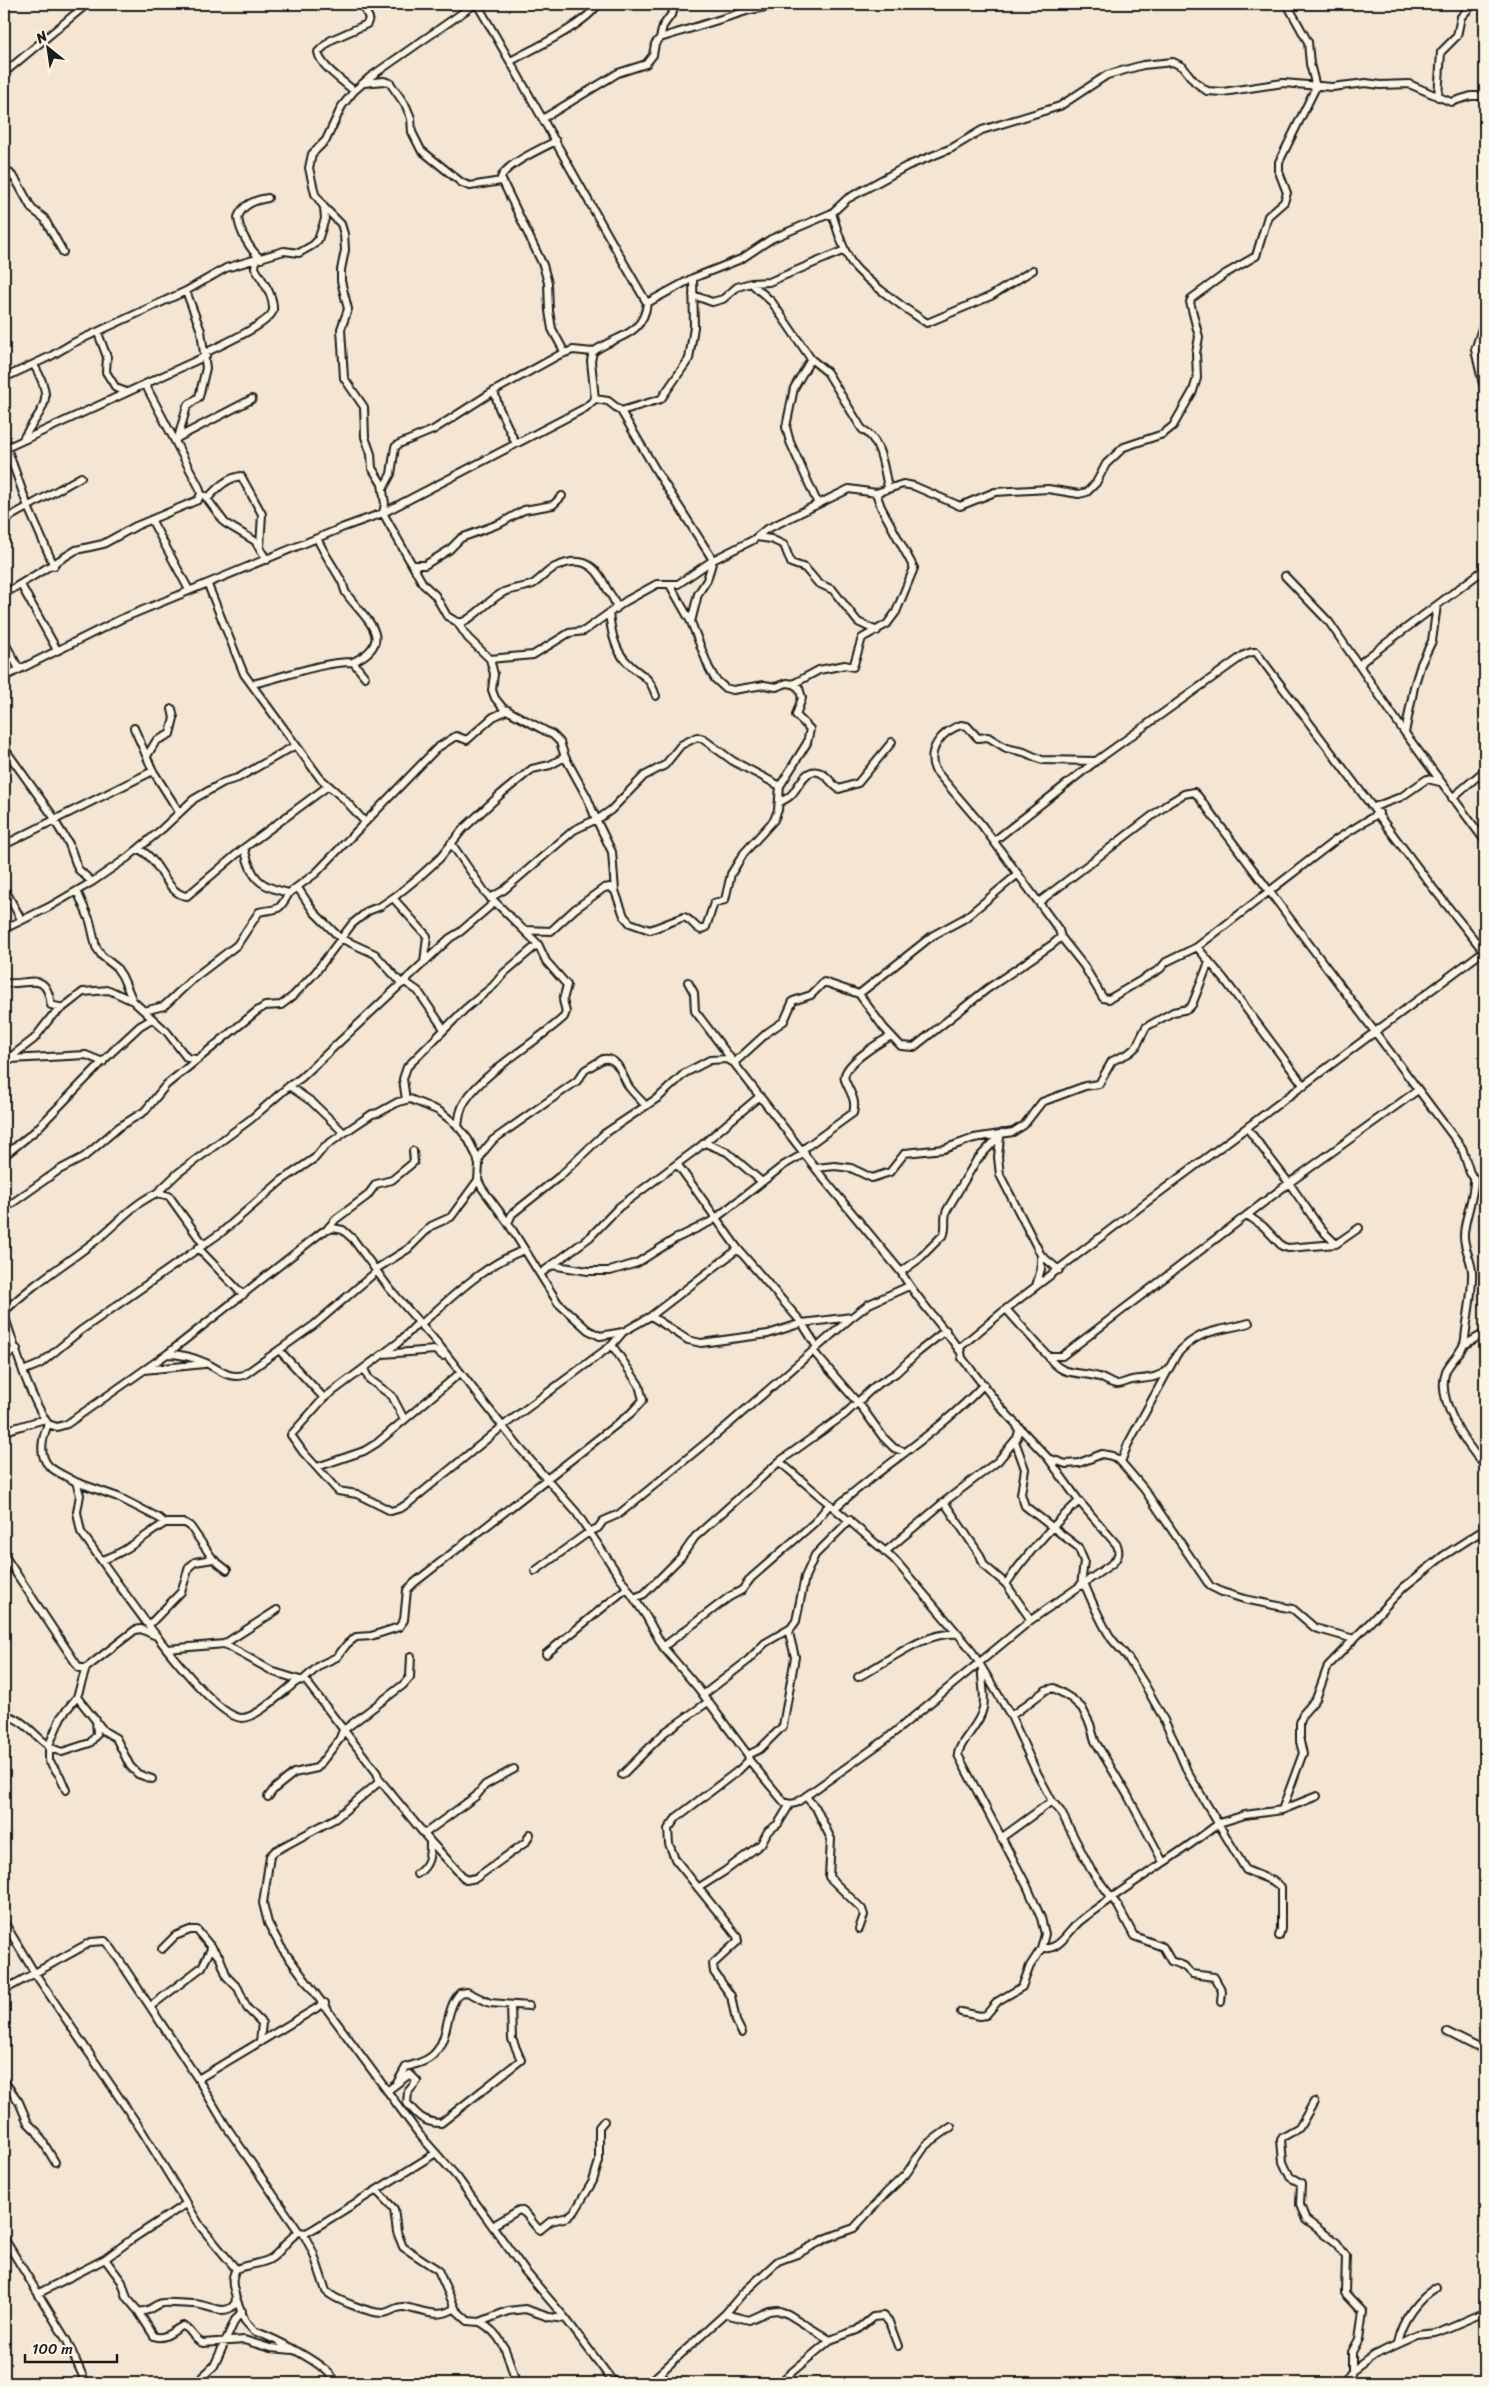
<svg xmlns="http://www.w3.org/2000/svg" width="1489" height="2387" viewBox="0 0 1489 2387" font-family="Sriracha,sans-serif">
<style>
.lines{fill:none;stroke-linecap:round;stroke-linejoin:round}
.minor-casing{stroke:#1c1c1c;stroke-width:10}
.minor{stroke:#fcf5e5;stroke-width:6}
</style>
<rect width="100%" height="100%" fill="#f5e6d3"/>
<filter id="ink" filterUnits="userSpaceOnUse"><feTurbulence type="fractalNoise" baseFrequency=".02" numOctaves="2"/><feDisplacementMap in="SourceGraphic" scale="10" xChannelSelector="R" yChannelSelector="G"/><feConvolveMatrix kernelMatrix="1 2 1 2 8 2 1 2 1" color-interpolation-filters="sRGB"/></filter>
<g filter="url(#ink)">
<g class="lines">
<!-- minor casing -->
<g class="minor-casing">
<path id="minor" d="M 660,38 L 663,26 L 673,12 L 672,4
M 511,61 C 534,48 585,25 598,4
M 4,73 L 87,4
M 364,83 L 384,81 L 390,83 L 406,106 L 411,118 L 412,132 L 421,150 L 462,183 L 470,186 L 501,181
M 354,91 C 343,81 320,66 318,52 L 331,40 L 367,24 L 369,18 L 362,4
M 1438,97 L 1441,52 L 1457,36 L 1461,17 L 1473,4
M 544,118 L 618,73 L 646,64 L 653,55 L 655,44 L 660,38 L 750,10 L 782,4
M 556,141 C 544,147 504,165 501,178 L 543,265 L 548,283 L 549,311 L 552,329 L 565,353
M 4,167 L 16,180 L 32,209 L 44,218 L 63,252
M 324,207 L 341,224 L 344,234 L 345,250 L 341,270 L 341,281 L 348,309 L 341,329 L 344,378 L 364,407 L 365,437 L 371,454 L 372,468 L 382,484 L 385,504 L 383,513 L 423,584 L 435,595 L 447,616 L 457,622 L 463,622 C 478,615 488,600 504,592 C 513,588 524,588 533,584 C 541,579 547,571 555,567 C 579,556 594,562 605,585 C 609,595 616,598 616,609
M 832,213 C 837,229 841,245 850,260 C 858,276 910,312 927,323 L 991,296 L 1033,270
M 261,259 C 250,250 239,231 238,217 C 243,204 255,200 268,198
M 751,283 L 772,302 L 811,359 L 827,372 L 862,429 C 882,440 883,467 888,487
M 693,295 L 712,302 L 723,299 L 737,287 L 751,283 L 769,282 L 845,250
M 647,303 L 693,278 L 741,259 L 771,239 L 832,213 L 847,199 L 907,166 L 952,148 L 982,130 L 1060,106 L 1107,75 L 1143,65 L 1173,62 L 1183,67 L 1194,81 L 1207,91 L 1223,92 L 1283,83 L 1332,87 L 1366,83 L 1380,85 L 1409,84 L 1451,102 L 1471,96 L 1485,96
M 1485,319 L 1475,350 L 1485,393
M 98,333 L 107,357 L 106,372 L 116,388 L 126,392
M 205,353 C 218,346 271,324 273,310 C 274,294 262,281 255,268 L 256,260
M 811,359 L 794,388 L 786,427 L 790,442 L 818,504
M 4,378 L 51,356 L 73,343 L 186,291 L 226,268 L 284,251 L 299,253 L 313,245 L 318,240 L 325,219 L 324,207 L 315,194 L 309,168 L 312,154 L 326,140 L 342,106 L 354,91 L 370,77 L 475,4
M 494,391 L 499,408 L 515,442
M 621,411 L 661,399 L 689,359 L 694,327 L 693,278
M 179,437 L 252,399
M 178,438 L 187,406 L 199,397 L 206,368 L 201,331 L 186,291
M 23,439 C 42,406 56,403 34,365
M 7,448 L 28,507 L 54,566
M 4,449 L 206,356
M 383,489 L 391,474 L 395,447 L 399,444 L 433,430 L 494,391 L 559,355 L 573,350 L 593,352
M 205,496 L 225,523 L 255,541 L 267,560
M 208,498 C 217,488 227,478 241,476 L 262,514 L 260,547
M 4,520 L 81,477
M 152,521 L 189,590
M 757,537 L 771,539 L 784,545 L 791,563 L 805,568 L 818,583 L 833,590 L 858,622 L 877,631
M 317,538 C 324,554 334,567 342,582 C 344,586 344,590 346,593 C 363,618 399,640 353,662
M 413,565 L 425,565 L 449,550 L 461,538 L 501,523 L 524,510 L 553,505 L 562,496
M 1485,569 L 1389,641 L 1363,661 L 1360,667 L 1405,733 L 1485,841
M 1285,576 L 1329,622 L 1360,667
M 21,585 L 57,650
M 208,585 L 244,674 L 320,778 L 344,799 L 364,821
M 670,585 L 691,622
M 4,594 L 76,550 L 103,544 L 136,526 L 198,500 L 201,494 L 199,487 L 145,384
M 609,613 C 611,629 614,649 626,661 C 640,677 648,672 656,696
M 457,622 L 468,638 L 490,659 L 494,674 L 492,690 L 495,698 L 503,708 L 553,735 L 560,742 L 565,757 L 587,797 L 596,819 L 612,852 L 615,891 L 624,916 L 630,923 L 650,930 L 684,917 C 692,920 694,927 701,930 L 706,927 L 714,903 L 725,900 L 731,874 L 744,853 L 774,820 L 778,810 L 780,786 L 807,743 L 810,729 L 796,715 L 802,698 L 799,688 L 793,684 L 787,683 L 776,687 L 764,685 L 733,690 L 725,688 L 715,679 L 709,668 L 691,622 L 698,594 L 707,580 L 713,560 L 657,472 L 621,411 L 608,401 L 595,399
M 4,641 L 19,669
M 490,659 L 533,655 L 569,633 L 584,631 L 626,601 L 657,584 L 678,584 L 713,560 L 753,540 L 765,530 L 849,489 L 876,493 L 903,484 L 914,486 L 960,506 L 995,492 L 1048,489 L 1079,494 L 1087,492 L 1096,483 L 1106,464 L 1124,447 L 1163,434 L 1173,426 L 1193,391 L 1197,378 L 1196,353 L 1199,337 L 1190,302 L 1192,298 L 1225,274 L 1256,256 L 1268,216 L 1284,202 L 1287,193 L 1279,172 L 1279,162 L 1316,87 L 1310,64 L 1308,42 L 1287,4
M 4,677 L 121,619 L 344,527 L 383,513 L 585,408 L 595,399 L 591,361 L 593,352 C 616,335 643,337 647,303 C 589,204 535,103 477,4
M 252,684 C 286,677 319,662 353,662 L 365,677
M 793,684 L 819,670 L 845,665 L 853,667 L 862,638 L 887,624 L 896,612 L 914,568 L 881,507 L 876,493
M 134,728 L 153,771 L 179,812
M 1405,733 L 1414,687 L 1421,664 L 1432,641 L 1437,605
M 4,744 L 8,755 L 4,764
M 7,752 L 55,819
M 147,756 L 156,741 L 170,734 L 174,718 L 172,709
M 1452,798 L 1485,770
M 779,803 C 783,800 789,798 792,794 C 800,785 806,766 821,773 C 829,777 832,785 839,789 L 858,783 L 892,742
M 1374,807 L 1401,797 L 1427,779 L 1440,782
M 54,820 L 69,844 L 78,869 L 92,882
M 994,841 L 1096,761 L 1244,655 L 1252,652 L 1256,652 L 1433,888 L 1485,953
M 451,843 L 485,892 L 538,944 L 546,961 L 567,985 L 563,1000 L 566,1012 L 564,1017 C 537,1042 485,1071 466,1100 C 460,1108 459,1118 458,1127
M 4,845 L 153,771
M 244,848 C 252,878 257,886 289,893 L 316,873 L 437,748 L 456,736 L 467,740 L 493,717 L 508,710
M 138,849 C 161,858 165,894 187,896 L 244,848 L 328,786
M 4,888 L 21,919
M 298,888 L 314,912 L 340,938 L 375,954 L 402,984
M 77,891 L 90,921 L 96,947 L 102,956 L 116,967 L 122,976 L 133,1001 L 167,1032 L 187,1058 L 196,1059
M 393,898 L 427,936 L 424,963
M 490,898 L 504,890 L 574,830 L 601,817 L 611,810 L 644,776 L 665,765 L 681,745 L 697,737 L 703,739 L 733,761 L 780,786
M 1039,902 L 1169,803 L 1184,794 L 1194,792 L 1198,796 L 1462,1148 L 1470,1173 L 1474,1178 C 1475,1196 1465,1216 1464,1234 C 1463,1246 1471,1259 1472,1271 C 1473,1293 1467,1317 1465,1339 C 1464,1351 1451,1360 1446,1371 C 1435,1400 1467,1446 1485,1466
M 4,929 L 49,907 L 92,882 L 127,858 L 162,829 L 194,799 L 224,782 L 238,778 L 296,745
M 525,930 L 551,931 L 575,909 L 604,888 L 610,887 L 615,891
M 1061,937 L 1084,966 L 1103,998 L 1109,999 L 1160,969 L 1166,962 L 1197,947
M 405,982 L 418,991 L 444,1029
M 688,982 L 694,993 L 695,1011 L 732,1060
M 4,983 C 29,986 46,969 51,1005 L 63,1008
M 859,994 L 932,936 L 965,918 L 1018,874
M 144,1011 L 164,1006 L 195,977 L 237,945 L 259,912 C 278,908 278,913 289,893
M 10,1059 L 86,1055 L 103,1062
M 4,1062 L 34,1039 L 51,1017 L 83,992 L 109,990 L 133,1001
M 734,1063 L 768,1032 L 784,1021 L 793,1001 L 811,995 L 824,982 L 859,994 L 884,1028 L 901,1046 L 914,1047 L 987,989 L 1053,944 L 1061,937 L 1059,930 L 981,824 L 935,770 C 926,750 942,731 961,725 L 967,726 L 978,738 L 988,737 L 1006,748 L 1024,752 L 1042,760 L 1096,761
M 289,1086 L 301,1078 L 450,938 L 460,932 L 495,902
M 1304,1086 L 1224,979 L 1197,947 L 1337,839 L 1379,813
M 406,1100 L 403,1079 L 407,1067 L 465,1009 L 493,986 L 504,973 L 538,944
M 1247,1128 L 1289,1183 L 1321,1229 L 1336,1244
M 1000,1137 L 998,1157 L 1000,1175 L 1041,1255 L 1059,1270
M 705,1143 L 727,1152 L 762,1182
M 802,1150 L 853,1113 C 857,1100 850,1093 845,1080 C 840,1066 880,1042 891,1036
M 4,1156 L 35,1131 L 113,1051 L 140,1026 L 152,1019
M 478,1162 L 483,1152 L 493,1140 L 577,1081 L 585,1070 L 603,1059 C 619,1056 622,1077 629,1087 C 634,1094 640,1099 646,1106
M 678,1165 L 738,1249 L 802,1323 L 817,1347
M 816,1168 L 835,1166 L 851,1168 L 872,1178 L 890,1172 L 905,1153 L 944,1149 L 974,1138 L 1013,1132 L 1024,1125 L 1042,1102 L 1085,1086 L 1099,1084 L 1112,1061 L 1129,1053 L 1136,1047 L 1146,1027 L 1173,1012 L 1188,1009 L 1192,1005 L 1209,962
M 157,1193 L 178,1173 L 251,1119 L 289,1086 L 312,1102 L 344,1133
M 4,1209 L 59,1170 L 84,1157 L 119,1127 L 145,1111 L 166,1085 L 257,1011 L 265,1006 L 281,1005 L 293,996 L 315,973 L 352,924 L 368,911 L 381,906 L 397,895 L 419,877 L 440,858 L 463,829 L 501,794 L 532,769 L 550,765 L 565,757
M 1247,1215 L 1263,1226 L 1282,1246 L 1288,1248 L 1336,1244 L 1359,1228
M 508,1223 L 512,1214 L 560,1176 L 604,1134 L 659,1097 L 685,1073 L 710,1060 L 727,1059 L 734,1063 L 823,1178 L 901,1272 C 917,1300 941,1323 959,1350
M 328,1228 L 336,1219 L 367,1196 L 376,1184 L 392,1180 L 414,1162 L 413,1151
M 198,1248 L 243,1295
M 551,1265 L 588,1271 L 610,1271 L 637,1263 L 675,1239 L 712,1221 L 784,1165 L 805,1153
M 376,1269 L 408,1249 L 431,1226 L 451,1217 L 478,1180
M 901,1272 L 919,1259 L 944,1234 C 947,1225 943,1218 947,1210 L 976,1161 L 1002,1133
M 540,1274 L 590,1237 L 619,1207 L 697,1149 L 760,1096
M 1036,1286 L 1041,1269 L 1041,1255
M 1006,1309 L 1048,1356 L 1062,1356 L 1289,1183 L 1418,1090
M 4,1312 C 31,1285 64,1265 94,1242 C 116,1225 132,1204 157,1193 L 169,1196 L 204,1245
M 4,1315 C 17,1352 27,1392 48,1424 L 57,1427 L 67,1424 L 167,1354 L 322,1232 L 333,1228 L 343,1230 L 353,1239 L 389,1288 L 439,1345 L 518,1446 L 576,1512 L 646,1616 L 663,1647 L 698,1688 L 748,1755 L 749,1760 L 784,1802 L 790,1804 L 796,1803 L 885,1740 L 1031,1620 L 1113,1563 C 1118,1557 1120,1553 1117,1545 L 1079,1501 L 1048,1458 L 1002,1409 L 962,1358 L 960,1347 L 1006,1309 L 1148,1201 L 1485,950
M 651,1316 L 688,1340 L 701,1343 L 768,1334 L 802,1323 L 852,1317
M 419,1322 L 399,1342 L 324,1398 L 291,1435 L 303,1452 L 338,1491 L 357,1494 L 391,1511 L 401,1508 L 410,1502 L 503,1426 L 612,1345 L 623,1332
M 421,1324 C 452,1297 486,1263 525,1250
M 1464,1345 L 1485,1333
M 279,1350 L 324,1398
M 813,1351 L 863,1409 L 883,1437 L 894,1448 L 905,1452
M 167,1354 C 181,1354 193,1357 206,1363 C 220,1370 228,1379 244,1375 L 314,1325 L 377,1271
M 383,1354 L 435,1350 L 443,1356
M 4,1356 L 17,1349
M 1048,1356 C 1063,1378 1076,1370 1099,1377 C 1105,1379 1111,1384 1117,1384 C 1122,1384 1127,1381 1132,1380 C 1146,1378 1156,1379 1168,1370
M 364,1369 L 369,1379 L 392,1396 L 404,1419
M 144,1370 L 204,1364
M 23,1371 L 40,1364 L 80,1331 L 222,1232 L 281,1181 L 315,1158 L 324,1147 L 344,1133 L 372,1114 L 378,1113 L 398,1102 L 410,1099 L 439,1111 L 457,1125 L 468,1139 L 477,1157 L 479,1165 L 478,1180 L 482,1188 L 508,1223 L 558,1303 L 588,1330 L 600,1336 L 623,1332 L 651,1316 L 738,1249
M 48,1424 C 43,1436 38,1455 49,1466 C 55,1472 68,1477 76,1482 L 80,1495 L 77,1512 L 81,1532 C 106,1565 206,1717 242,1718 C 257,1718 284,1691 296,1682 L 300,1680 L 306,1681 L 377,1773 L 379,1779 L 378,1783 L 336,1818 L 275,1851 L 270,1856 L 263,1903 L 268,1923 L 281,1947 L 419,2134 L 457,2177 L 525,2271 L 566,2319 L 614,2383
M 4,1431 L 45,1419
M 1015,1441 L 1025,1469 L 1021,1494 L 1025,1506 L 1078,1547 L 1084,1561 L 1081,1586
M 1048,1458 L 1066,1464 L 1079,1463 L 1102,1454 L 1112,1456 L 1121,1462 L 1144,1489 L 1210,1586 L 1222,1592 L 1244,1599 L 1293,1609 L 1315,1628 L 1354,1639
M 780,1462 L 894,1559 L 970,1648 L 1011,1716 L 1035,1769 L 1052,1801 L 1061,1812 L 1091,1870 L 1118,1906 L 1134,1936 L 1163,1947 L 1171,1961 L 1184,1966 L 1192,1974 L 1214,1977 L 1222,1991 L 1221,2002
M 1121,1462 L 1128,1444 L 1177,1354 C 1201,1328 1217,1332 1249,1323
M 317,1467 L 364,1451 L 377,1443 L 460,1373
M 76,1482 L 118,1497 L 159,1518 L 165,1523 L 185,1523 L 190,1526 L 213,1559 L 227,1570
M 944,1502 L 980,1555 L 984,1565 L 1006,1584 L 1031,1620
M 835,1508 C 883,1465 940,1432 984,1384
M 885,1552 L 944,1502 L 998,1461 L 1017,1438 L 1019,1431 L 1017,1426
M 4,1555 L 79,1668 L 86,1668 L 135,1630 L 141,1629 L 154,1635
M 102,1560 C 125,1553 144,1536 165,1523
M 535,1571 L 589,1532 L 598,1528 L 603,1521 L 619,1514 L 729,1424 L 852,1317 L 869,1304 L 909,1286
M 1084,1583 C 1092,1602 1100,1621 1111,1638 C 1116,1645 1123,1651 1128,1658 C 1152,1694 1172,1733 1188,1773 L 1246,1870 L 1273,1881 L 1281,1887 L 1281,1929 L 1279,1936
M 1006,1584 C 1028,1552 1050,1528 1079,1501
M 634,1598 L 644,1594 L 681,1557 L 695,1537 L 780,1461 L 844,1415 L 875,1386 L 896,1373 L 917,1353 L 946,1330
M 149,1625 L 181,1592 L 189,1567 L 195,1562 L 213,1559
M 224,1644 L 277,1610
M 663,1647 L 729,1597 L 742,1590 L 751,1578 L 814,1523 L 830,1504
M 167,1649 L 224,1644 L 274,1672 L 300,1680
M 546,1654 L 627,1588
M 858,1677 C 888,1662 925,1630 959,1634
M 303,1680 L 320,1665 L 337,1657 L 347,1644 L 356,1637 L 371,1636 L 399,1627 L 404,1620 L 407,1590 L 414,1583 L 631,1413 L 643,1400 L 639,1385 L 612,1345
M 703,1695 L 746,1662 L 765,1643 L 791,1628 L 796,1621 L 805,1577 L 815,1555 L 850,1520
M 77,1697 L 104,1731 L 116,1738 L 130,1766 L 138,1774 L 152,1779
M 4,1715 C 29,1719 39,1746 62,1752 L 90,1743 L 97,1734 L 96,1720
M 1011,1716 L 1046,1690 L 1054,1688 L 1072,1699 L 1082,1708 L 1090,1724 L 1095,1741 L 1128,1796 L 1163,1862
M 345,1729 L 403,1685 L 410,1677 L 411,1656
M 748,1755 L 760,1749 L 783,1726 L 795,1657 L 789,1633 L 791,1628
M 622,1775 L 665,1732 L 708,1702
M 379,1779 L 430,1841 L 466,1880 L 476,1878 L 526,1842 L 530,1834
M 66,1790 L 60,1776 L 49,1761 L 49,1745 L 61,1717 L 77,1697 L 86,1668
M 268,1797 L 274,1789 L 294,1773 L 317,1768 L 339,1740 L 344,1728
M 806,1797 L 816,1808 L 831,1839 L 829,1877 L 862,1909 L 864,1915 L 859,1929
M 1282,1810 L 1303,1753 L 1300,1742 L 1300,1723 L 1303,1714 L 1316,1699 L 1328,1666 L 1404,1587 L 1443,1556 L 1485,1529
M 424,1834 L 476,1796 L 485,1785 L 514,1769
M 1001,1838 L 1052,1801
M 417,1874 C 430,1865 430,1856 430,1841
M 698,1888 L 725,1871 L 761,1844 L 768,1831 L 778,1824 L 790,1804
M 4,1922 L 34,1972 L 142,2131 L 201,2227 L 236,2269
M 1042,1947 C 1057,1954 1070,1929 1080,1921 C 1124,1886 1175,1858 1219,1823 L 1245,1815 L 1282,1810 L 1317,1796
M 162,1949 L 175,1936 L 190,1930 L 197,1930 L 220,1958 L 227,1977 L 238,1988 L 247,2008 L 262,2023 L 260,2042
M 4,1990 L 91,1942 L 105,1941 L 112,1949 L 198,2079 L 226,2126 L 299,2232 L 306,2233 L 315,2228 L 436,2153
M 151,2006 L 202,1967 L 212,1947
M 961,2012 L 980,2016 L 986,2015 L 998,2001 L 1022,1987 L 1030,1966 L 1041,1949 L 1045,1934 L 1041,1918 L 1027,1886 L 958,1755 C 958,1743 980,1725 983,1708 C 986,1695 981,1681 982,1669
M 1447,2032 L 1485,2051
M 742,2033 L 736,2021 L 731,1996 L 714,1972 L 713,1964 L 738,1941 L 737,1936 L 675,1859 L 669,1844 L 668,1829 L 677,1817 L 739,1770 L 749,1760
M 198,2079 L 325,2003
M 4,2081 L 19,2102 L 28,2123 L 37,2132 L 55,2162
M 397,2083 L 406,2067 C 415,2064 427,2062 434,2054 C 450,2038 444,2010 460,1993 L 467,1992 L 490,2003 L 529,2006
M 387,2091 L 410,2074 L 417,2081 L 408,2092 L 407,2103 C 417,2115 424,2123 441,2123 L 521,2060 L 512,2039 L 511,2005
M 1314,2102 L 1299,2128 L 1283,2137 L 1281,2140 L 1283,2162 L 1290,2177 L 1301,2183 L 1300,2205 L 1306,2220 L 1337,2243 L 1346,2256 L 1345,2293 L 1363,2312 L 1359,2339 L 1352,2352 L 1352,2371
M 377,2191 L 394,2209 L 397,2232 L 403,2247 L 438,2270 L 456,2310 L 468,2321 L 480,2322 L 508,2311 L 525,2309 L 549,2317 L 566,2319
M 494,2225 L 519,2210 C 529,2212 531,2224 540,2230 L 551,2221 L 568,2217 L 575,2211 L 593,2181 L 599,2161 L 599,2127 L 604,2121
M 303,2233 L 313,2252 L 326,2291 C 333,2299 370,2313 382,2313 C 390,2313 396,2306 404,2307 C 422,2310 438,2320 455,2308
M 4,2238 L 67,2341 L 86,2383
M 105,2259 L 122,2282 L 127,2298 L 138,2311 C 150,2313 153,2304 163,2303 C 167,2302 189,2304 195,2304 C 206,2304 227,2318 235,2303 C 239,2294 227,2286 236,2269 C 247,2264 259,2265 270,2259 C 282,2252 285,2240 299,2232
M 39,2293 L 105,2259 L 132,2239 L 187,2203
M 236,2298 L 245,2321 L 254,2331 C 273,2338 330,2365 336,2383
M 138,2311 L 154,2336 C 165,2341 174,2329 183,2326 C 192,2329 193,2340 203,2343 L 244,2340 L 270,2348 L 293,2350
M 725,2314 L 749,2320 L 769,2311 L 777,2310 L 788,2314 L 830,2340
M 480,2322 C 505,2336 508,2357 516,2383
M 1397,2343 C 1402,2320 1417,2299 1437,2287
M 202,2383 L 202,2377 L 214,2366 L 235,2320 L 242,2311
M 649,2383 L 725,2314 L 743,2293 L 778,2261 L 797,2254 L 827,2238 L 854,2228 L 886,2193 L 906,2174 L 926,2145 L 951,2127
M 779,2383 L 830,2340 L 857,2330 L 873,2317 L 883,2316 L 889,2322 L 898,2346
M 1344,2383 L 1352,2371 L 1374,2355 L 1418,2335 L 1436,2333 L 1485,2312"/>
</g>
<!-- minor -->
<use href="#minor" class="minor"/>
</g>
</g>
<!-- margin -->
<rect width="1489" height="2387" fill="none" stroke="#fcf5e5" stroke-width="20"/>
<rect x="10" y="10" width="1469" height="2367" fill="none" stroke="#1c1c1c" stroke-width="2" filter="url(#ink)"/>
<!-- north arrow -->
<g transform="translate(48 48) rotate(330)" stroke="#fcf5e5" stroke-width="4" paint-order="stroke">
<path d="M0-4L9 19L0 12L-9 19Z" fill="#1c1c1c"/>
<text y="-8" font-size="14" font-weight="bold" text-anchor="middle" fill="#1c1c1c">N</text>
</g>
<!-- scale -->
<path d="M25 2354v8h92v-8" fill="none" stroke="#1c1c1c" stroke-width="2.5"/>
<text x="32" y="2354" font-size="15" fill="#1c1c1c" stroke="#fcf5e5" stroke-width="4" paint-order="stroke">100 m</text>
</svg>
